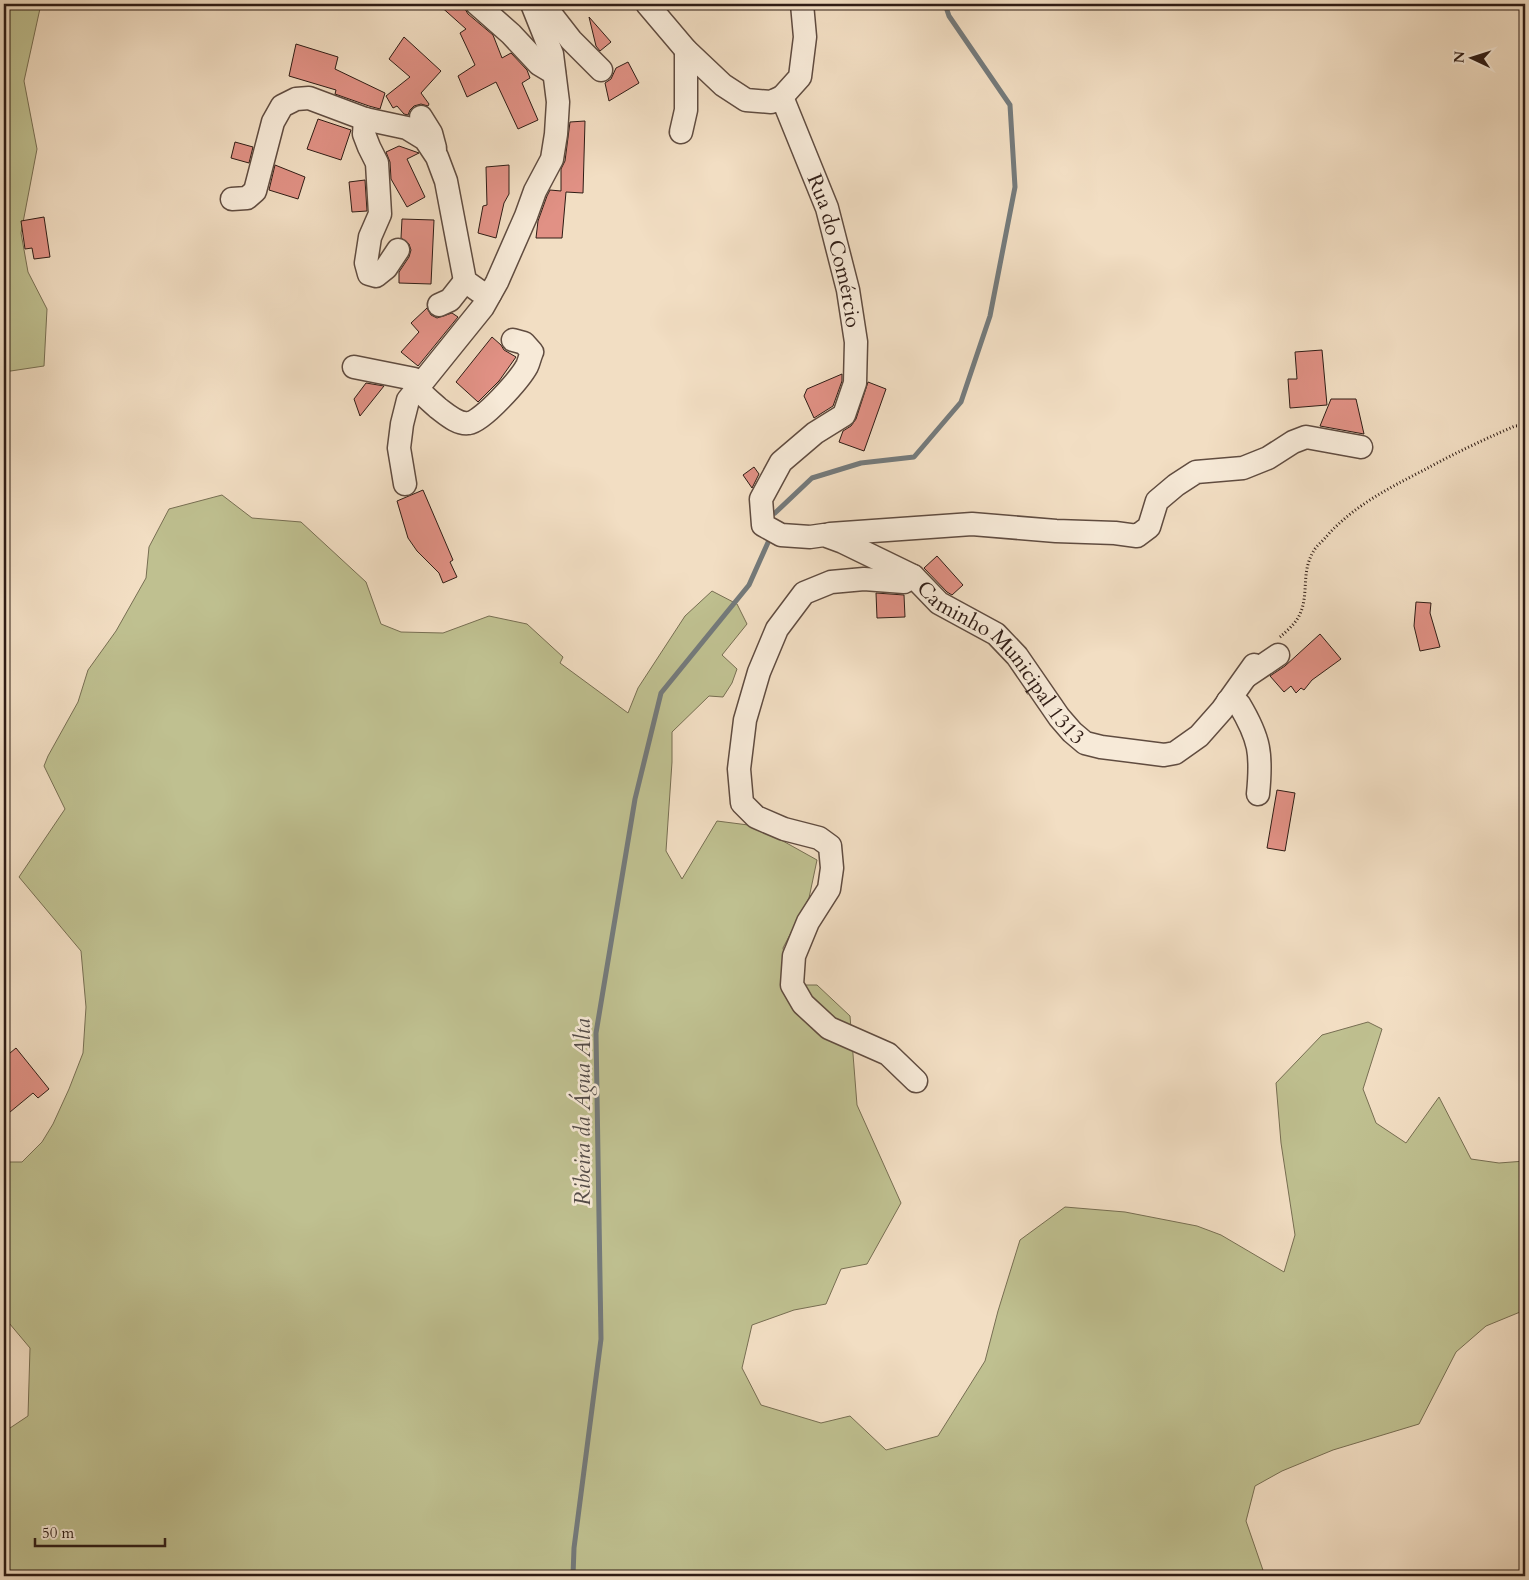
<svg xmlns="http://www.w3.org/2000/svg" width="1529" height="1580" viewBox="0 0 1529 1580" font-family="Cardo,serif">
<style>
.green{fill:#bfc090;stroke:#776e52}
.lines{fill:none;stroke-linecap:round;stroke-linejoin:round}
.stream{stroke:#747a7b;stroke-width:5}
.building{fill:#e19185;stroke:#2f1c15}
.minor-casing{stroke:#604c40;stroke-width:25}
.path{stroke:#2f1c15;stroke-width:3;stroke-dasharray:1 2.5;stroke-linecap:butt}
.minor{stroke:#f7ead8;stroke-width:22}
.labels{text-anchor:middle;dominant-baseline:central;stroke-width:5;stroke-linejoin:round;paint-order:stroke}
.street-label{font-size:21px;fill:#2f1c15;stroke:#f7ead8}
.water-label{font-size:22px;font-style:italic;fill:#524b48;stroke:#f7ead8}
</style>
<rect width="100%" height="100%" fill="#f2dec3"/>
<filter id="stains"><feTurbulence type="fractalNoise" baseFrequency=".004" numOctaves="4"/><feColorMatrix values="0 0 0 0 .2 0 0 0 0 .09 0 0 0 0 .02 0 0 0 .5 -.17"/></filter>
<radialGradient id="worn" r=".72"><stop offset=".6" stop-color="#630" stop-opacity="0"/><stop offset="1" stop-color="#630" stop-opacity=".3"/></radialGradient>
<!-- green -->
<path class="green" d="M 4,4 L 41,4 L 24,81 L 37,149 L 21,233 L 28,272 L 47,309 L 44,366 L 4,372 Z
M 222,495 L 252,518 L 301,522 L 366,582 L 381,624 L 401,632 L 443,633 L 489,616 L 527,624 L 563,657 L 560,663 L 628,713 L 638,688 L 685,616 L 712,591 L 737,604 L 747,624 L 722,655 L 737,669 L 732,683 L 723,697 L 709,696 L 672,732 L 672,762 L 666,851 L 682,879 L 717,821 L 756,826 L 817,860 L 809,898 L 783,948 L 791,985 L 817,985 L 850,1016 L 857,1105 L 901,1203 L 867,1264 L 841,1269 L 826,1304 L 794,1310 L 752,1325 L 742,1368 L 761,1405 L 821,1423 L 850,1416 L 886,1450 L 938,1436 L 985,1361 L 998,1311 L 1020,1240 L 1065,1207 L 1125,1212 L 1197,1226 L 1221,1235 L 1284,1272 L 1295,1235 L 1281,1143 L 1276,1083 L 1322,1035 L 1368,1022 L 1382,1029 L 1363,1089 L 1376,1123 L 1406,1143 L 1439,1097 L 1471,1159 L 1499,1163 L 1525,1161 L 1525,1310 L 1486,1326 L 1456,1352 L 1419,1424 L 1333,1450 L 1282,1471 L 1255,1486 L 1246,1521 L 1265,1576 L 4,1576 L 4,1432 L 28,1416 L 30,1348 L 4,1317 L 4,1162 L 22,1162 L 42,1142 L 53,1124 L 69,1089 L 83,1053 L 86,1007 L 81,951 L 19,877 L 65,809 L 44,766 L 48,756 L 78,702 L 88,670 L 116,631 L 146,578 L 149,547 L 169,509 Z"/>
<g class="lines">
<!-- stream -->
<path class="stream" d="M 775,513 L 812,478 L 861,463 L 914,457 L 961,402 L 990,316 L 1015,187 L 1010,105 L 949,16 L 945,4
M 573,1576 L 574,1548 L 601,1339 L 596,1033 L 635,799 L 661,693 L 749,585 L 770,538"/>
</g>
<!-- building -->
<path class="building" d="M 438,4 L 464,4 L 465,9 L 468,14 L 493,35 L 502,58 L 511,53 L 527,70 L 530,78 L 522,83 L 538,120 L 518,129 L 496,82 L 467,97 L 458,76 L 475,65 L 460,33 L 466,29 Z
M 589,17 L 611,42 L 600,51 L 596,46 Z
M 404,37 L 441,71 L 421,93 L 429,104 L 428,106 L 421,104 L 414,106 L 410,110 L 408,115 L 404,114 L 397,106 L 393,108 L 386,96 L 410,77 L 389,59 Z
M 296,44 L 338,57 L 335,69 L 385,93 L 380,109 L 369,106 L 335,94 L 336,90 L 289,76 Z
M 628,62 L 639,83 L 609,101 L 605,83 L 611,79 L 616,68 Z
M 318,119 L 351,130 L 341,160 L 307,149 Z
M 585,121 L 583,193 L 566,192 L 562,238 L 536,238 L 538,221 L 547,196 L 550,190 L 561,191 L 561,169 L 565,161 L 570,122 Z
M 235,142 L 253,147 L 249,163 L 231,158 Z
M 399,146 L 419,153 L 407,159 L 425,197 L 407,207 L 391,179 L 390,162 L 386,152 Z
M 275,165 L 305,177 L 298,199 L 269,190 Z
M 509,165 L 509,194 L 504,203 L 496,238 L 478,233 L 483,206 L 487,205 L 486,167 Z
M 365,180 L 367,211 L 352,212 L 349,182 Z
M 44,217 L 50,257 L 34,259 L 32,248 L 25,249 L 21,221 Z
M 402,219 L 434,220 L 431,284 L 399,283 L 399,272 L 409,257 L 411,250 L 409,244 L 401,238 Z
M 427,308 L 431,315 L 437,318 L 452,313 L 458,317 L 418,366 L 401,352 L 419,332 L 411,323 Z
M 492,337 L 501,345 L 504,350 L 516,357 L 499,381 L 478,402 L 456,382 Z
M 1322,350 L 1327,405 L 1290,408 L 1288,379 L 1297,379 L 1295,352 Z
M 842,374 L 842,381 L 833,406 L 814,418 L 804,396 L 807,389 Z
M 868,382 L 886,389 L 864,451 L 839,442 L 843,431 L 851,426 L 856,419 Z
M 366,383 L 384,386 L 360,416 L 354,399 Z
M 1331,399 L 1356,399 L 1364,434 L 1320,426 Z
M 754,467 L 759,474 L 752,488 L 743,475 Z
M 423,490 L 453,560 L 450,562 L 457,577 L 443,583 L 439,573 L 417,551 L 408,538 L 397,501 Z
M 937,556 L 963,585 L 952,595 L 947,592 L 924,568 Z
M 876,593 L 904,595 L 905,617 L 877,618 Z
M 1416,602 L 1431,603 L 1430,613 L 1440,647 L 1420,651 L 1414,626 Z
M 1320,634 L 1341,659 L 1312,680 L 1304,690 L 1301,688 L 1296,693 L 1291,686 L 1284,692 L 1270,676 L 1285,666 Z
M 1277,790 L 1295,793 L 1285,851 L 1267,848 Z
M 16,1048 L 49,1089 L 38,1098 L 33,1093 L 4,1117 L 4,1058 Z"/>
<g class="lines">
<!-- minor casing -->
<g class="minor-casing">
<g id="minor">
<path d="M 477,4 L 511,34 L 539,64 L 554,73"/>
<path d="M 543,4 L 571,40 L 601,70"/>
<path id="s1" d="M 647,4 L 686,50 L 723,85 L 746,100 L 771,102 L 782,97 L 827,208 L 848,290 L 856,342 L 855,383 L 844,415 L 815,433 L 781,462 L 761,499 L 763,525 L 781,535 L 810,537 L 824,535 L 843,542 L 913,576 L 939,603 L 996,634 L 1017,656 L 1059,717 L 1072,732 L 1085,743 L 1101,747 L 1164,755 L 1175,753 L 1199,736 L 1222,710 L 1254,665"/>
<path d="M 782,97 L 800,77 L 805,37 L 802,4"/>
<path d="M 421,117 L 431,133 L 435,148"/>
<path d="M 365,119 L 364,134 L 369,147 L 377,163 L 380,214 L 370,237 L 366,263 L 369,274 L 376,276 L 386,268 L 398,250"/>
<path d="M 681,132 L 686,110 L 686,50"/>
<path d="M 232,199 L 247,198 L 255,191 L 273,122 L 282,106 L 296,99 L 309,98 L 365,119 L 407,128 L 425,139 L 437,157 L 446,181 L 465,281 L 479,291 L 490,294"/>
<path d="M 439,305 L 450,300 L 465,281"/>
<path d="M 354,367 L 414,379 C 419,393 427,398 438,408 C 446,414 458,425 469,423 C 483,421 520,379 527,366 C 529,362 530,356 532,352 L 524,343 L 513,340"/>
<path d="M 405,484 L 399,448 L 402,424 L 408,400 L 483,307 L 497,282 L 526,216 L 535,191 L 552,159 L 556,134 L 558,102 L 552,54 L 532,4"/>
<path d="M 830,534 L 972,524 L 1056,531 L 1115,533 L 1137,536 L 1149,527 L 1157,501 L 1176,485 L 1196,472 L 1243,468 L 1268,458 L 1293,442 L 1306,437 L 1361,447"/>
<path d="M 913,576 L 904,582 L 864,579 L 831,582 L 804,593 L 777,629 L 759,672 L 745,720 L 739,769 L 742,803 L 756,817 L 784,829 L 819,838 L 830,846 L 832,868 L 829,889 L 808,922 L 794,956 L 792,985 L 803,1004 L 829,1028 L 888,1054 L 916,1081"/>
<path d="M 1247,676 L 1278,655"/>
<path d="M 1228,701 L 1239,704 C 1260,739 1262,754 1258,794"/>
</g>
</g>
<!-- path -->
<path class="path" d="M 1280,637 C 1287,631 1296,623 1300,614 C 1309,594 1301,573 1313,552 C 1316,546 1322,542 1326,537 C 1353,506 1389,488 1426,469 C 1455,453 1485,439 1515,426 L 1525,425"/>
<!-- minor -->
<use href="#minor" class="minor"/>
</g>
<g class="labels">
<!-- street labels -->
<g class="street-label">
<text stroke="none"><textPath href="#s1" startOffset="339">Rua do Comércio</textPath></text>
<text stroke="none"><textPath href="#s1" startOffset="942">Caminho Municipal 1313</textPath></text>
</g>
<!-- water labels -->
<g class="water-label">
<text transform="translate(583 1112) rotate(-90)">Ribeira da Água Alta</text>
</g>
</g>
<!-- margin -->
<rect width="1529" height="1580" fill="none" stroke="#f2dec3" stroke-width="20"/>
<rect x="5" y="5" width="1519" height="1570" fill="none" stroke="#2f1c15" stroke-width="2.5"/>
<rect x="10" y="10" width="1509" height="1560" fill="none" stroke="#2f1c15"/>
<!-- north arrow -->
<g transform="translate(1472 58) rotate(274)" stroke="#f7ead8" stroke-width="4" paint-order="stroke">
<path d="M0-4L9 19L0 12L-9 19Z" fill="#2f1c15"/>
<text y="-8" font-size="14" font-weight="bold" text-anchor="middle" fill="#2f1c15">N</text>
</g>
<!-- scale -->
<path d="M35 1538v8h130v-8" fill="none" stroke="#2f1c15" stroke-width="2.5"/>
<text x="42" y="1538" font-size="15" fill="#2f1c15" stroke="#f7ead8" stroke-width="4" paint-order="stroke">50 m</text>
<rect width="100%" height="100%" filter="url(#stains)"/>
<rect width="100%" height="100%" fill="url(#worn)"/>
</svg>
